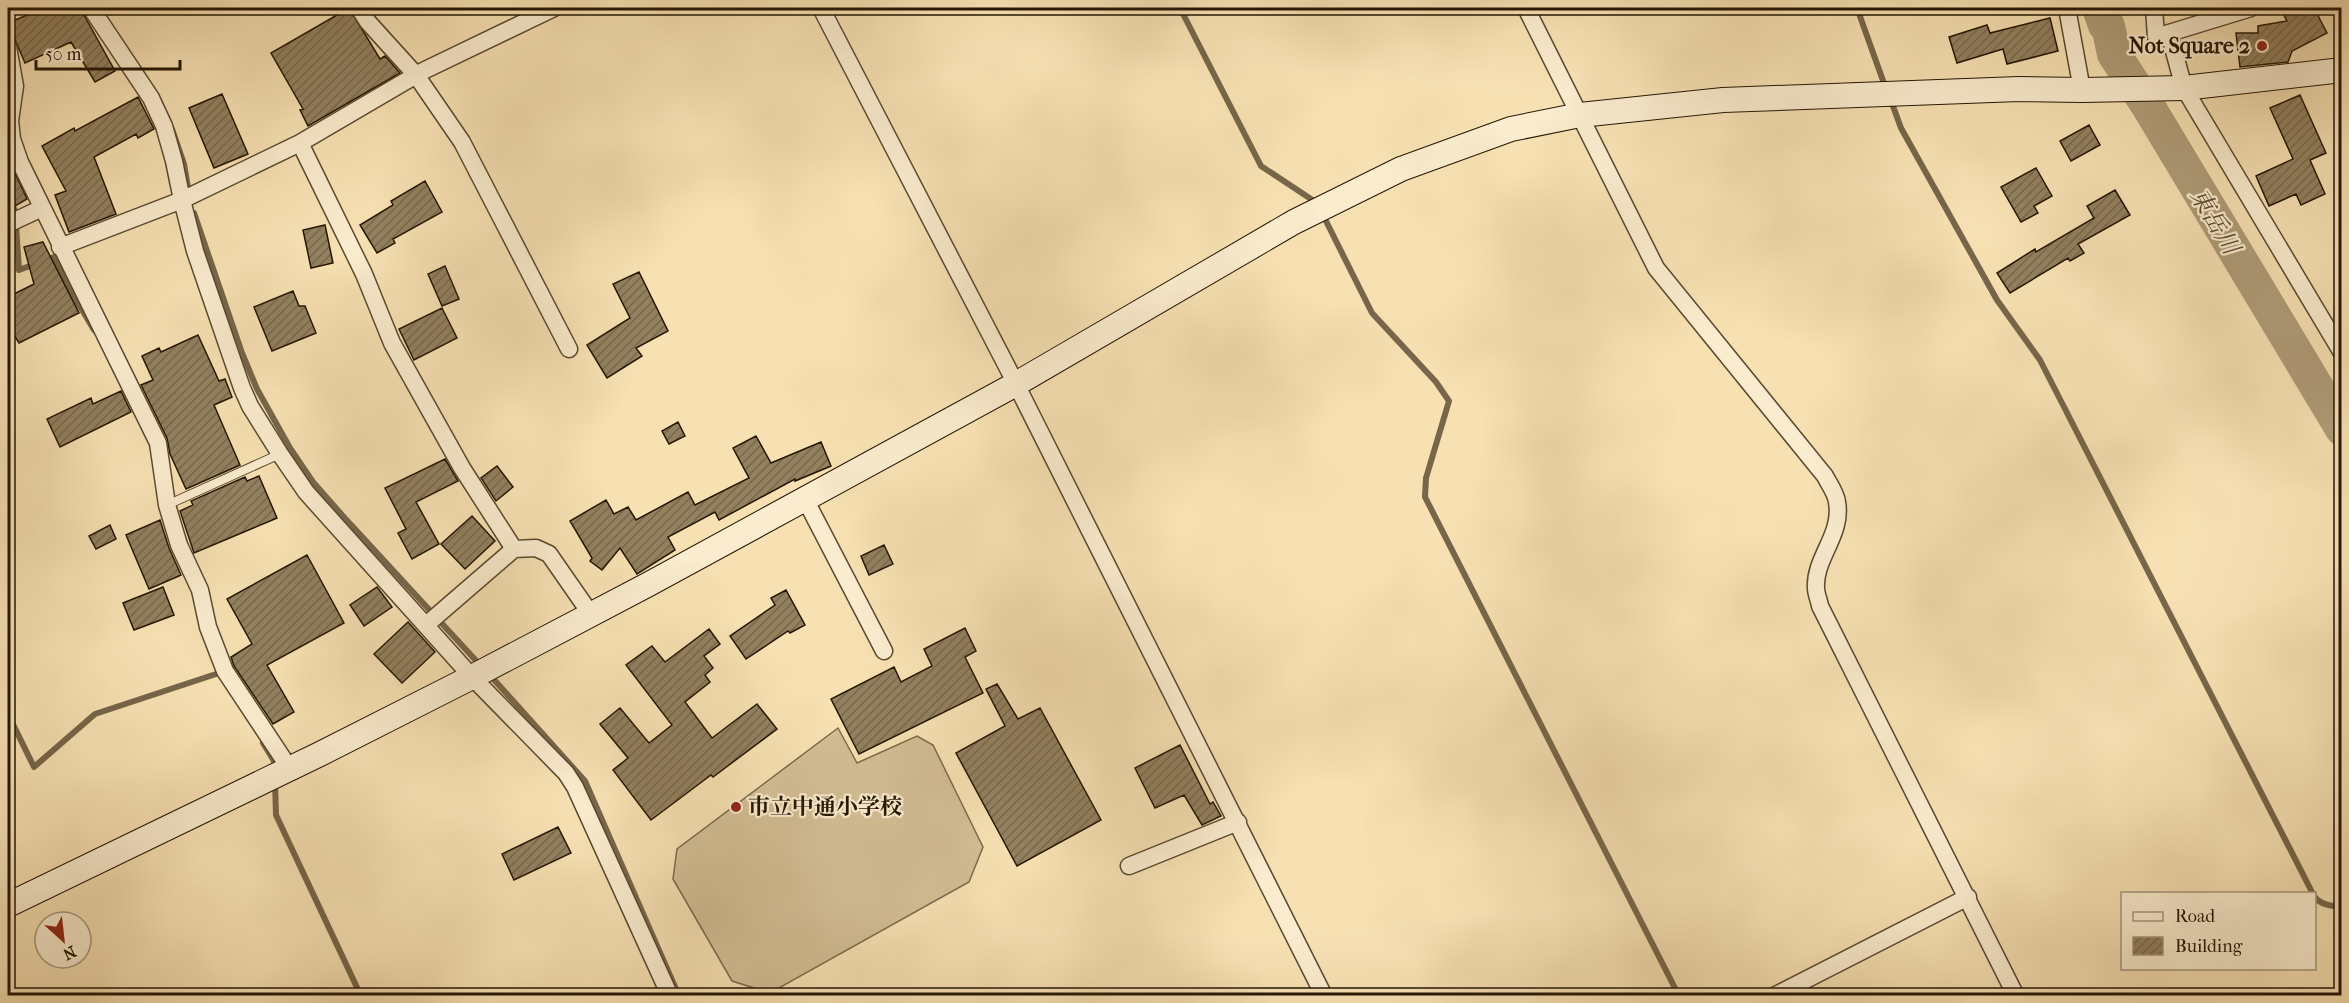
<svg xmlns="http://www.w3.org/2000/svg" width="2349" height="1003" viewBox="0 0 2349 1003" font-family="'IM FELL French Canon','Noto Serif JP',serif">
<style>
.grass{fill:#d3be95;stroke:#7c6a4c;stroke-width:1.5}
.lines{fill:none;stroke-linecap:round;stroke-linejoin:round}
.stream{stroke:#77664a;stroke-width:6}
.river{stroke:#af9c78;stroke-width:34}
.building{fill:url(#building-hatch);stroke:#241604;stroke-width:1.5}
.lane-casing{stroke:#594930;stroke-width:10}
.street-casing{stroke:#594930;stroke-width:19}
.secondary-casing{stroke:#241604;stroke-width:26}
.lane{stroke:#faecce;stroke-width:8}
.street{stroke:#faecce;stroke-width:16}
.secondary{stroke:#faecce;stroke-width:24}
.poi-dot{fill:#8f2418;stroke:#faecce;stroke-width:2}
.labels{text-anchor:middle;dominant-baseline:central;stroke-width:4.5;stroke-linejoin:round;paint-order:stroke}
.poi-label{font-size:22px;font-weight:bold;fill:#241604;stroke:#faecce;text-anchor:end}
.water-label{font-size:24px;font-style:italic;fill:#5c4c32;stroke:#faecce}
</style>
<defs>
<pattern id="building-hatch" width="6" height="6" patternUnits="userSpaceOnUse" patternTransform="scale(1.5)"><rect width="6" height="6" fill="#92805f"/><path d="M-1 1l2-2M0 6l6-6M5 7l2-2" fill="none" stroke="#77684c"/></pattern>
</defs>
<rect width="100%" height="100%" fill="#f7e1b3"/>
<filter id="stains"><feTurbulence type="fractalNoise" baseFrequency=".00333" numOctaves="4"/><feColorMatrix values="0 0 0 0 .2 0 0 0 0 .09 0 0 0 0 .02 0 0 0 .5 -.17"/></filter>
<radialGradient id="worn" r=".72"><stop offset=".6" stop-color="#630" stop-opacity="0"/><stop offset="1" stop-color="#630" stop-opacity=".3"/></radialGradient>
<!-- grass -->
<path class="grass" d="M 838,728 L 857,763 L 917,736 L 933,745 L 983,847 L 969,882 L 770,993 L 732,981 L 673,879 L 677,849 Z"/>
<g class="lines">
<!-- stream -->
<path class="stream" d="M 1180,8 L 1261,166 L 1317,203
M 1857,8 L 1886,89
M 1890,98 L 1901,128 L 1997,300 L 2040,360 L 2313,894
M 172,129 L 184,164 L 189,194
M 8,196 L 17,215 L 16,226 L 19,270 L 54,257 L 78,303 L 94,330
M 194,213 L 242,353 L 257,389 L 290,448 L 313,482 L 342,515 L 481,666
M 1323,215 L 1372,313 L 1436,382 L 1449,401 L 1426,478 L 1425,497 L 1679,996
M 2339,288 L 2342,287
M 488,673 L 585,781 L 679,996
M 8,714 L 34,767 L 95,714 L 219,673
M 263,743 L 274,761 L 274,769
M 275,782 L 276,815 L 361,996
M 2314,896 C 2320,905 2332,906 2342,907"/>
<!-- river -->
<path class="river" d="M 2099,8 L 2105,25 L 2108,26 L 2114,54 L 2148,106 L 2342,429"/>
</g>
<!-- building -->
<path class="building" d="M 44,8 L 80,8 L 115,71 L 95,82 L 71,42 L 25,63 L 8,23 Z
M 349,8 L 380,59 L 385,56 L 400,73 L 308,126 L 300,110 L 303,109 L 271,53 Z
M 2280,8 L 2314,8 L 2327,33 L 2292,51 L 2288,62 L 2240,67 L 2236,33 L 2258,33 L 2258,26 L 2287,21 Z
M 2050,18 L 2058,51 L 2007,64 L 2003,49 L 1957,63 L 1949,37 L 1987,25 L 1990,33 Z
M 222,94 L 248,154 L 214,168 L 189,108 Z
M 2300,95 L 2326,153 L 2310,160 L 2325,194 L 2301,205 L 2296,194 L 2269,206 L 2256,176 L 2293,159 L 2270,108 Z
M 138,97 L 154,129 L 138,138 L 136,134 L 94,157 L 116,214 L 69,232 L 55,195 L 66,191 L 42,146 L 74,128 L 75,131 Z
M 2089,125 L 2100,145 L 2071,161 L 2060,141 Z
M 8,158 L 27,199 L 15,206 L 8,192 Z
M 2036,168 L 2052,196 L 2034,206 L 2038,213 L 2021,222 L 2001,187 Z
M 425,181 L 442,212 L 393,239 L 395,243 L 377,253 L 360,225 L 393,205 L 391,201 Z
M 2115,190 L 2130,215 L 2078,244 L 2084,253 L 2070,261 L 2068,258 L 2010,293 L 1997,273 L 2035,249 L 2036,252 L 2094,218 L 2087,206 Z
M 325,225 L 333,263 L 311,268 L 303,230 Z
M 43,242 L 79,313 L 19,343 L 13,333 L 8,337 L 8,297 L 34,284 L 24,247 Z
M 445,266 L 459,299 L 442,306 L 428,274 Z
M 639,272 L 668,331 L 636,348 L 642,356 L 607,378 L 587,345 L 630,318 L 613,284 Z
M 293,291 L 299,306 L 305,306 L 316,333 L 272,351 L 254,307 Z
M 442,308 L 457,338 L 414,360 L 399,329 Z
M 198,335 L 219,381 L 225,379 L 232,397 L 214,405 L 240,465 L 186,489 L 170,454 L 167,438 L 141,385 L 153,380 L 142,356 L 159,348 L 161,352 Z
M 121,391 L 131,412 L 60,447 L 47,419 L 91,398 L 93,404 Z
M 678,422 L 685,436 L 669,444 L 662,431 Z
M 756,436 L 771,463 L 821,442 L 831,466 L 795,481 L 795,479 L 719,520 L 715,512 L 668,537 L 675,550 L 637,574 L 620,548 L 602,570 L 590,561 L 592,558 L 570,521 L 606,500 L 614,514 L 628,507 L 636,520 L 688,492 L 695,505 L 749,478 L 733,448 Z
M 445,459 L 458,481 L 416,502 L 439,544 L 412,559 L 398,533 L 406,529 L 385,488 Z
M 497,466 L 513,487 L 496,501 L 481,478 Z
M 259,476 L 277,518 L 194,553 L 180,511 L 193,505 L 191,501 L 245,477 L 247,481 Z
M 472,516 L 495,541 L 465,569 L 441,544 Z
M 160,520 L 169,548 L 181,575 L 149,589 L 126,535 Z
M 110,525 L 116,539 L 96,549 L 89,536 Z
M 884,545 L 893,564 L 869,575 L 861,556 Z
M 307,555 L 344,623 L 267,665 L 294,712 L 273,724 L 234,666 L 231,657 L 252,644 L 227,599 Z
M 163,587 L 174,615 L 134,630 L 123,603 Z
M 377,587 L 392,607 L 364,626 L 350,605 Z
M 786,590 L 805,625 L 790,633 L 788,631 L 746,659 L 730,636 L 775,605 L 771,598 Z
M 408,622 L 435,652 L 402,683 L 374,654 Z
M 965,628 L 976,651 L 965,657 L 983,693 L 859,754 L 831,699 L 894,667 L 901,682 L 932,666 L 924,649 Z
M 709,629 L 720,644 L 704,656 L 713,668 L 705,675 L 710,682 L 685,702 L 712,738 L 757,704 L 777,729 L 713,777 L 711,775 L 651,820 L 613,770 L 628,758 L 600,724 L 620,708 L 649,743 L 672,725 L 626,665 L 652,646 L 665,662 Z
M 997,684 L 1018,719 L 1040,708 L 1101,820 L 1017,866 L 956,753 L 1005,726 L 986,689 Z
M 1180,745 L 1210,804 L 1213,802 L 1221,816 L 1202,825 L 1184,795 L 1155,808 L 1135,768 Z
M 558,827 L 571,853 L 514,880 L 502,854 Z"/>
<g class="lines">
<!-- lane casing -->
<g class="lane-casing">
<path id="lane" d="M 167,505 L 280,454"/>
</g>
<!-- street casing -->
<g class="street-casing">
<path id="street" d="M 91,8 L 151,98 L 164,126 L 174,161 L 182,200 L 195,251 L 242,388 L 250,406 L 280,454 L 306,492 L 472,677 L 566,773 L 575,787 L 670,996
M 359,8 L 368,22 L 416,75 L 462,142 L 569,349
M 821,8 L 1016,384 L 1324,996
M 1526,8 L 1656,268 L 1825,476 C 1829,484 1836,493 1837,502 C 1843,535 1814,558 1816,588 C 1816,594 1819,600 1820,606 L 2016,996
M 2067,8 L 2082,90
M 2154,8 L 2156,37 L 2251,8
M 2169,33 L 2184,88 L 2342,353
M 8,47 L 15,86 L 10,121 L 12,139 L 20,162 L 158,443 L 167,505 L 179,545 L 200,590 L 208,627 L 225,671 L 290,769
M 300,143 L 364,274 L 392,343 L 462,468 L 514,549 L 536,548 L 549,554 L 590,613
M 8,224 L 42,208
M 60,247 L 182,200 L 300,143 L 423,71 L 554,8
M 805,499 L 884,651
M 426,625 L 514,549
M 1129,866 L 1238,822
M 1774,996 L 1968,897"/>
</g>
<!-- secondary casing -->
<g class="secondary-casing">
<path id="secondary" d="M 8,905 L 320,754 L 472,677 L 649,584 L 1016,384 L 1294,222 L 1401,169 L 1511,129 L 1580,115 L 1723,100 L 2019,89 L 2082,90 L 2184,88 L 2342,70"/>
</g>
<!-- lane -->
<use href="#lane" class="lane"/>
<!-- street -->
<use href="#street" class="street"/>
<!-- secondary -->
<use href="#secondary" class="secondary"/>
</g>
<!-- markers -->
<g class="poi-dot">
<circle cx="2262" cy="46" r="6"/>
<circle cx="736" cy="807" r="6"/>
</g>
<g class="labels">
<!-- poi labels -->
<g class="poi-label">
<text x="2250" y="46">Not Square 2</text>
<text x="748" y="807" text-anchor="start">市立中通小学校</text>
</g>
<!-- water labels -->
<g class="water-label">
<text transform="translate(2215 221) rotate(59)">東岳川</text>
</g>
</g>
<!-- margin -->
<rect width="2349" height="1003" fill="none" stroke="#f7e1b3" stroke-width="30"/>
<rect x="9" y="9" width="2331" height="985" fill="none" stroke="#241604" stroke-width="3"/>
<rect x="15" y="15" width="2319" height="973" fill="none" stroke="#241604" stroke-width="1.5"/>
<!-- legend -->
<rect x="2121" y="892" width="195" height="78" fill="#faecce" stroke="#a4967d" stroke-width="1.5"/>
<rect x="2133" y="912" width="30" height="9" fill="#faecce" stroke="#a4967d" stroke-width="1.5"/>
<text x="2175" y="922" font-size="18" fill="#241604">Road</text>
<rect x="2133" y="937" width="30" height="18" fill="url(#building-hatch)" stroke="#a4967d" stroke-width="1.5"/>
<text x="2175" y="952" font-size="18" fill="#241604">Building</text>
<!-- north arrow -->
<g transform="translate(63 940) rotate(153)"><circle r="28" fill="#faecce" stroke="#a4967d" stroke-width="1.5"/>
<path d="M0-4.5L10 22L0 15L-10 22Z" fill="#8f2418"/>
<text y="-9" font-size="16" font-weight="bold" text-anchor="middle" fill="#241604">N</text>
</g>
<!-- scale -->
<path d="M36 60v9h144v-9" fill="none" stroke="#241604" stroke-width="3"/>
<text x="45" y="60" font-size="18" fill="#241604" stroke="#faecce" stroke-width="4.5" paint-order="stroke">50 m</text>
<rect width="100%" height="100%" filter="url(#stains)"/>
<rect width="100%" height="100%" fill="url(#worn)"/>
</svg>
